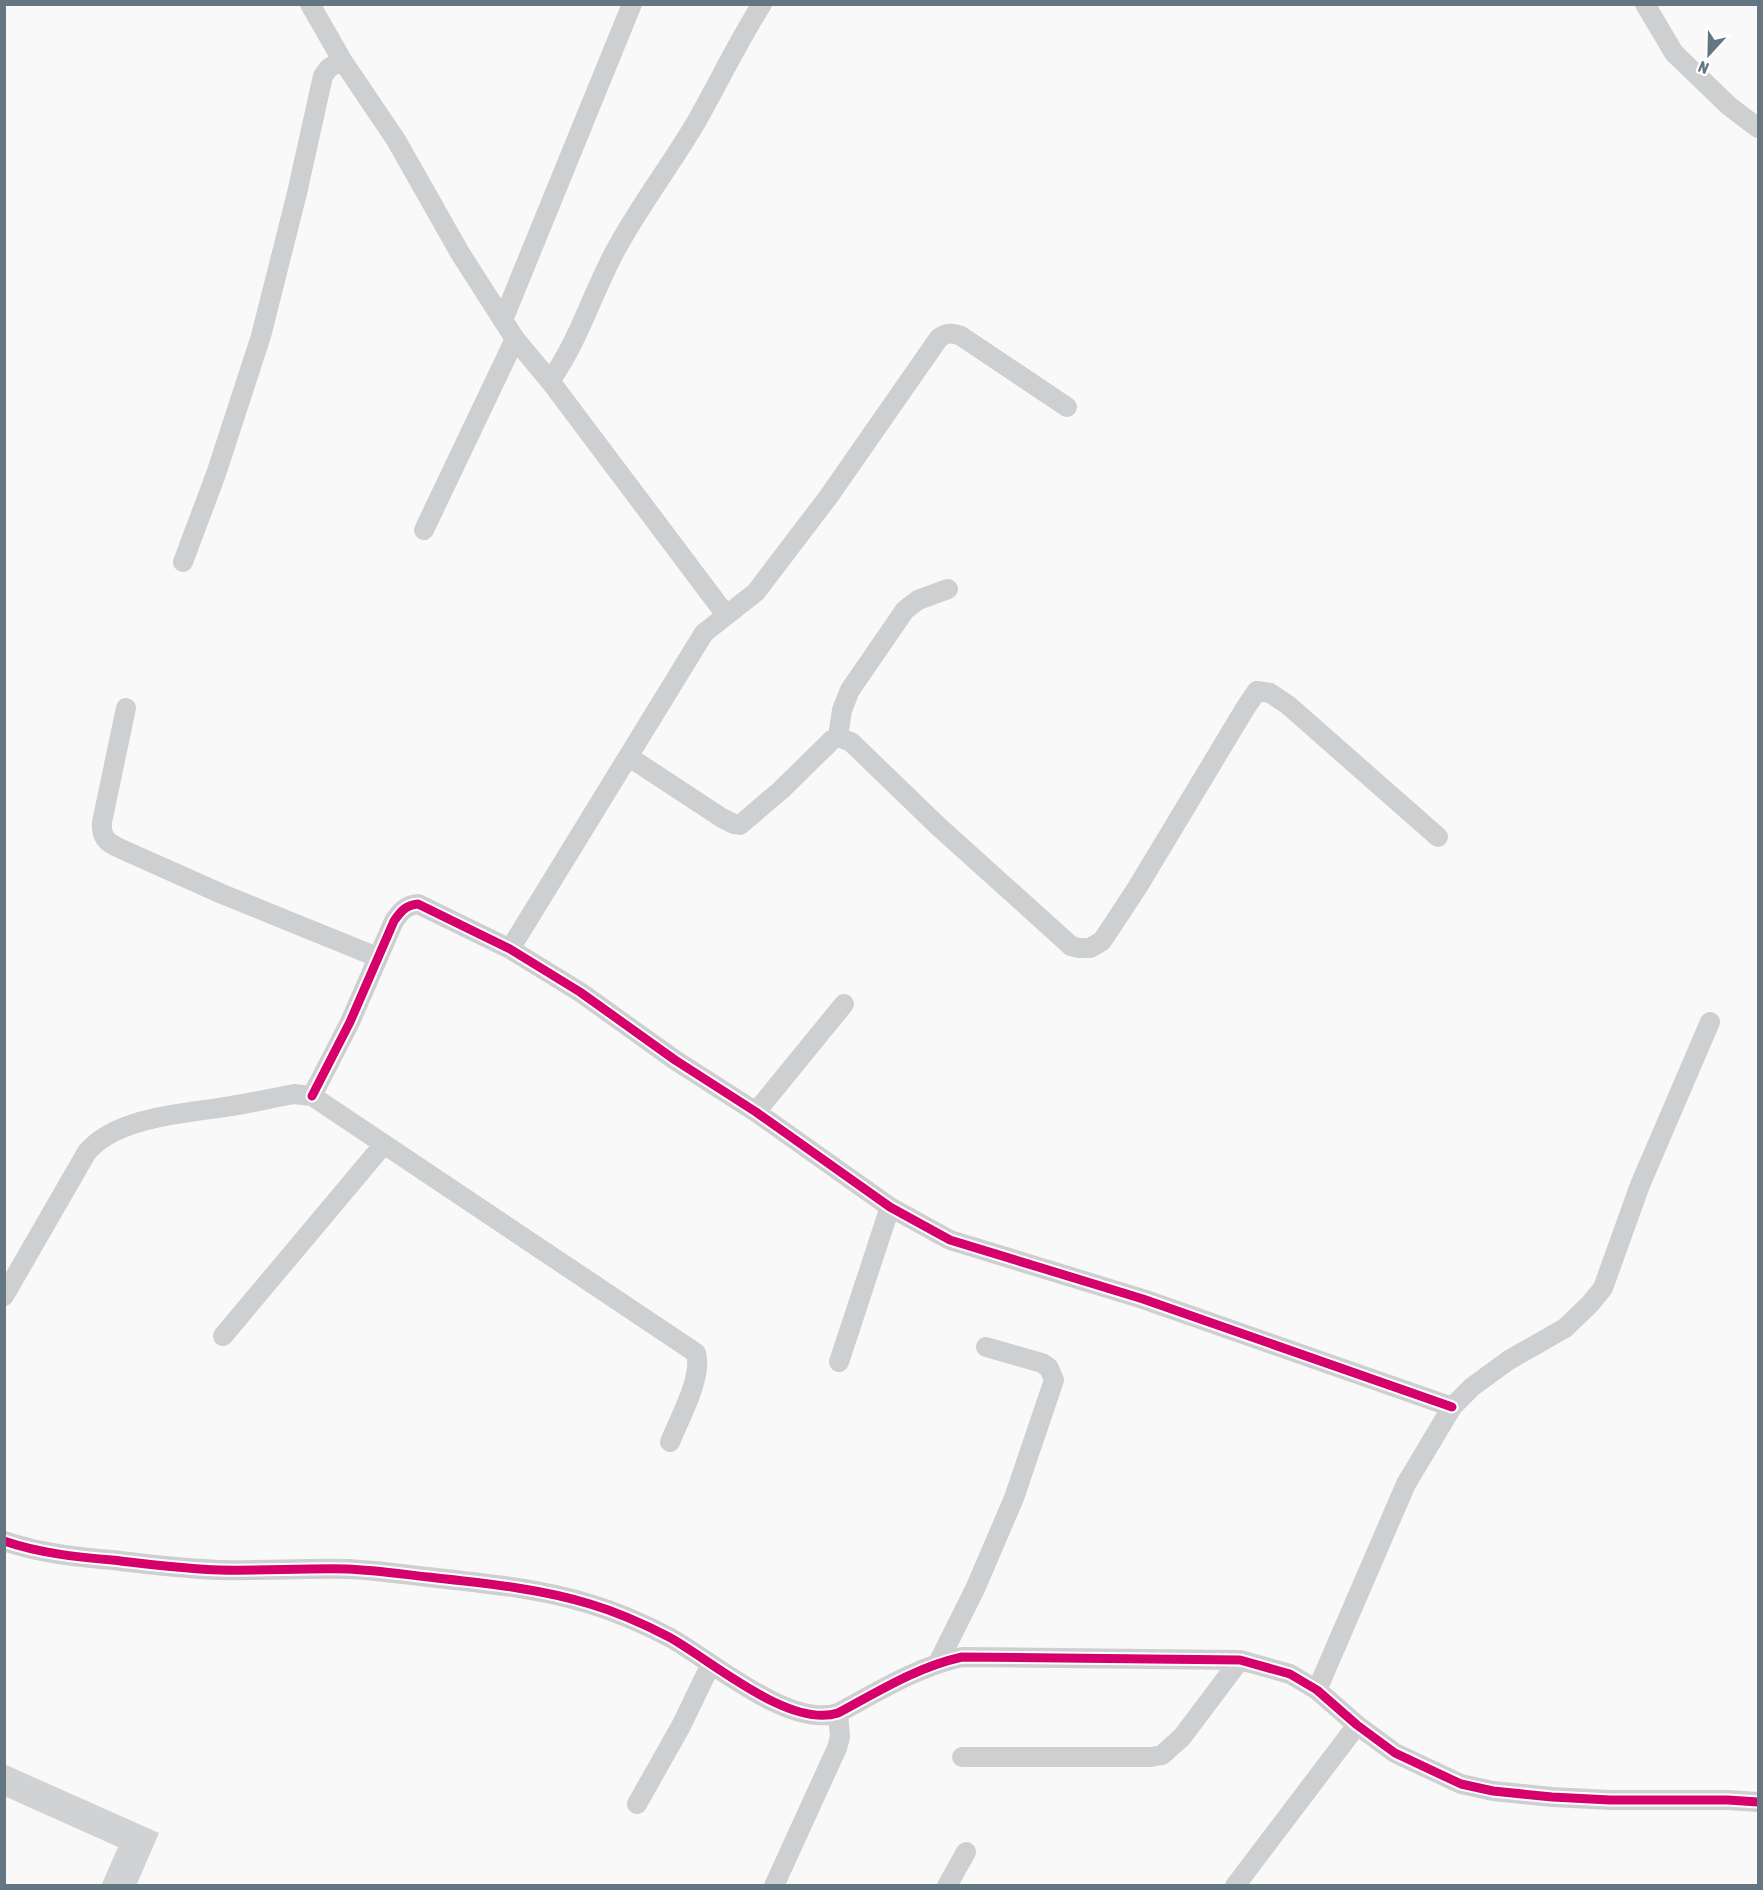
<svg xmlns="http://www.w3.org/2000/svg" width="1763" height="1890" viewBox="0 0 1763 1890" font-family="'Asap Condensed',sans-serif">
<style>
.building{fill:#d0d2d3}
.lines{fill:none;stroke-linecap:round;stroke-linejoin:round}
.street{stroke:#cecfd0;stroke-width:20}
.cycleway-casing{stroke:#fff;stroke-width:13}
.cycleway{stroke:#d6006c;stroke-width:9}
</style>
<rect width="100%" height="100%" fill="#f9f9f9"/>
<!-- building -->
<path class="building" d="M 4,1764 L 159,1833 L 136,1886 L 101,1886 L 118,1847 L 4,1796 Z"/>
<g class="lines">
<!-- street -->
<path class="street" d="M 310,4 L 342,60 L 396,140 L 460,253 L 515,339 L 550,381 L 726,615
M 1645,4 L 1674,53 L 1729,106 L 1758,128
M 503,320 L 632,4
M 550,381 C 578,342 591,297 613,255 C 637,209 669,168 695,124 C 718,84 737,43 762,4
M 424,530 L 515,339
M 183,562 L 216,474 L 261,336 L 297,193 L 323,76 L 329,68 L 342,60
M 126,708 L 102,822 C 101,837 106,842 119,848 L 222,894 L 377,957
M 838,737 L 851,742 L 938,826 L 1060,936 L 1071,946 L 1079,948 L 1090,948 L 1102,941 L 1137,888 L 1246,707 L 1257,691 L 1270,693 L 1288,705 L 1438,837
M 838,737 L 842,710 L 850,690 L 905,610 L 918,600 L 948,589
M 629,757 L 722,818 L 734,824 L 740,825 L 781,790 L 832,740 L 838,737
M 510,949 L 704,633 L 756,592 L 829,496 L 939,338 C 947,332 952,333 961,336 L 1067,407
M 312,1096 L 350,1022 L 394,921 C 401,911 406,905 418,904 L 510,949 L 580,992 L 675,1060 L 756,1112 L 890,1207 L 950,1240 L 1143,1299 L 1452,1407
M 756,1112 L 844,1004
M 4,1296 L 87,1152 C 117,1117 182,1114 225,1107 C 248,1104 271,1098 294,1094 L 312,1096 L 696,1353 C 703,1377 679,1419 670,1442
M 223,1336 L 384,1144
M 839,1362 L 890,1207
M 4,1541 C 39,1553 76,1557 112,1560 C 147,1564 184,1569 220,1570 C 262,1571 305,1568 347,1569 C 374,1570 401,1574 428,1577 C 482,1583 538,1588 590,1604 C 617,1612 644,1624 669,1637 C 711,1660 789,1729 838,1713 C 879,1691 917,1667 962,1657 L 1240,1660 L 1290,1674 L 1317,1690 L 1357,1725 L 1395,1753 L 1461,1784 L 1493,1791 L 1552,1797 L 1610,1800 L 1728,1800 L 1758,1802
M 938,1663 L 975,1589 L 1014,1498 L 1054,1380 L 1049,1368 L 1042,1363 L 986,1347
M 1317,1690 L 1406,1484 L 1452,1407 L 1472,1387 L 1509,1360 L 1565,1328 L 1590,1304 L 1603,1288 L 1640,1185 L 1710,1022
M 962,1757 L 1151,1757 L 1162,1755 L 1182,1737 L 1240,1660
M 637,1804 L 681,1726 L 711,1664
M 774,1886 L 837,1748 L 840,1737 L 838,1713
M 947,1886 L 966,1852
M 1235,1886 L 1357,1725"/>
<!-- cycleway casing -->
<g class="cycleway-casing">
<path id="cycleway" d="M 312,1096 L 350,1022 L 394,921 C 401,911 406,905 418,904 L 510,949 L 580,992 L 675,1060 L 756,1112 L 890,1207 L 950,1240 L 1143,1299 L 1452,1407
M 4,1541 C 39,1553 76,1557 112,1560 C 147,1564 184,1569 220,1570 C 262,1571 305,1568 347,1569 C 374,1570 401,1574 428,1577 C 482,1583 538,1588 590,1604 C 617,1612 644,1624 669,1637 C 711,1660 789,1729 838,1713 C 879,1691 917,1667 962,1657 L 1240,1660 L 1290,1674 L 1317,1690 L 1357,1725 L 1395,1753 L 1461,1784 L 1493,1791 L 1552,1797 L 1610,1800 L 1728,1800 L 1758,1802"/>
</g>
<!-- cycleway -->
<use href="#cycleway" class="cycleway"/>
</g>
<!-- border -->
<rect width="1763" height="1890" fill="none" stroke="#657683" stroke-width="12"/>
<!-- north arrow -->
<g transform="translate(1709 54) rotate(202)" stroke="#ffffff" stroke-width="4.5" paint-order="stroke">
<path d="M0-4.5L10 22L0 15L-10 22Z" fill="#657683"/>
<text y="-9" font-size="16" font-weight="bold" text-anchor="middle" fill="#657683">N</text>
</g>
</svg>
